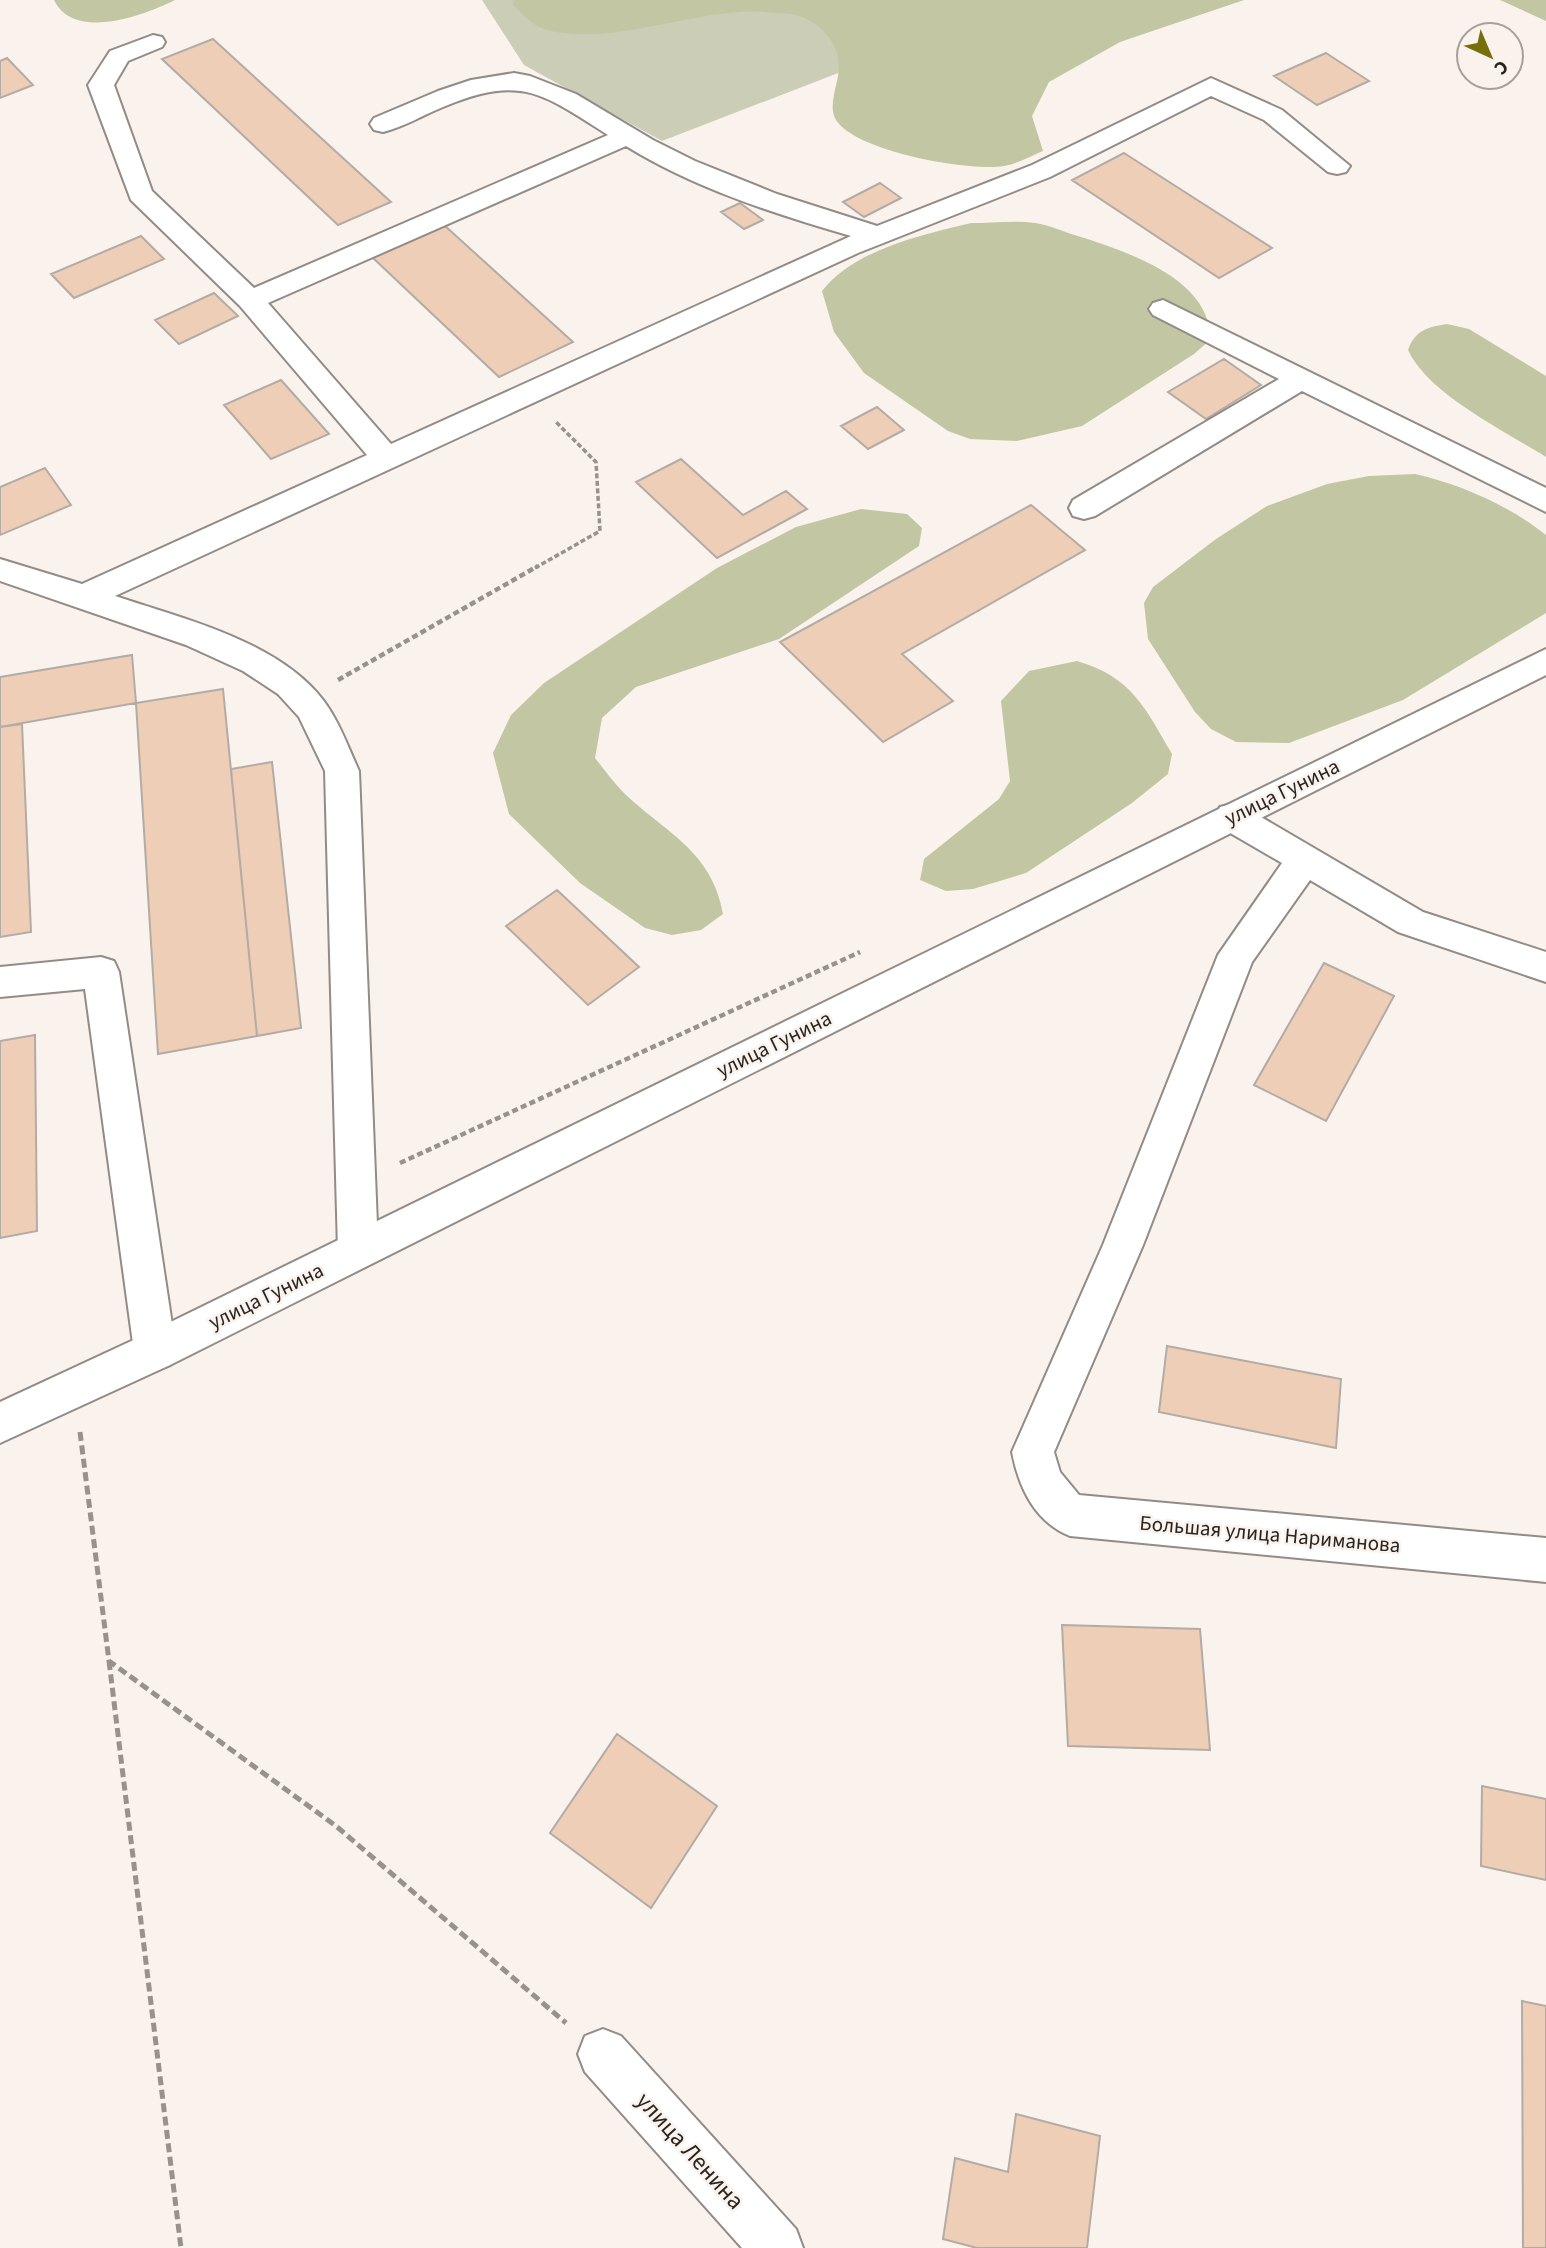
<svg xmlns="http://www.w3.org/2000/svg" width="1546" height="2248" viewBox="0 0 1546 2248" font-family="'Source Sans 3',sans-serif">
<style>
.green{fill:#cbcdb6}
.forest{fill:#c3c6a2}
.building{fill:#efceb7;stroke:#b3aba6;stroke-width:2}
.lines{fill:none;stroke-linecap:round;stroke-linejoin:round}
.minor-casing{stroke:#928b86;stroke-width:4}
.major-casing{stroke:#928b86;stroke-width:4}
.path-far2{stroke:#97928e;stroke-width:3.5;stroke-dasharray:5 2.5;stroke-linecap:butt}
.path-far1{stroke:#97928e;stroke-width:4.5;stroke-dasharray:6 3.5;stroke-linecap:butt}
.path{stroke:#97928e;stroke-width:5;stroke-dasharray:9 4.5;stroke-linecap:butt}
.minor{fill:#fff;fill-rule:evenodd}
.major{fill:#fff;fill-rule:evenodd}
.labels{text-anchor:middle;dominant-baseline:central;stroke-width:5;stroke-linejoin:round;paint-order:stroke}
.street-label{font-size:21px;fill:#272422;stroke:#faf2ec}
.near-street-label{font-size:24px;fill:#272422;stroke:#faf2ec}
</style>
<rect width="100%" height="100%" fill="#faf2ec"/>
<!-- green -->
<path class="green" d="M 482,0 L 1139,0 L 877,58 L 662,141 L 524,65 Z"/>
<!-- forest -->
<path class="forest" d="M 54,0 L 175,0 C 145,15 74,42 54,0 Z
M 514,0 L 1244,0 L 1120,42 L 1049,82 L 1032,116 L 1043,151 C 1031,156 1017,164 1004,166 C 970,172 851,151 835,118 C 828,103 839,83 839,66 C 839,43 820,23 799,16 C 793,13 784,14 778,13 C 704,3 618,48 547,30 C 533,26 523,15 513,5 Z
M 1500,0 L 1546,0 L 1546,21 Z
M 971,223 C 991,223 1015,220 1035,223 C 1050,225 1066,233 1081,237 C 1127,252 1212,279 1210,340 L 1194,354 L 1082,426 L 1017,441 L 970,439 L 948,431 L 864,373 L 834,332 L 822,291 C 855,249 922,235 971,223 Z
M 1447,324 L 1469,329 L 1546,376 L 1546,457 C 1505,431 1428,394 1408,350 C 1415,330 1428,327 1447,324 Z
M 1415,474 C 1460,484 1510,506 1546,535 L 1546,613 L 1403,700 L 1289,743 L 1236,742 L 1211,729 L 1195,712 L 1148,639 L 1144,603 L 1153,587 L 1216,539 L 1267,506 L 1327,484 L 1369,476 Z
M 861,509 L 907,514 L 922,528 L 919,546 L 779,639 L 636,687 L 602,718 L 595,758 C 604,769 612,781 623,792 C 664,832 712,850 723,914 L 701,930 L 672,935 L 645,928 L 580,883 L 509,814 L 493,753 L 511,715 L 544,683 L 717,568 L 796,527 Z
M 1077,661 C 1132,677 1145,708 1172,754 L 1168,774 L 1132,803 L 1026,873 L 973,889 L 946,891 L 920,880 L 924,859 L 999,799 L 1010,781 L 1001,701 L 1029,671 Z"/>
<!-- building -->
<path class="building" d="M 213,39 L 391,202 L 338,225 L 162,59 Z
M 1326,53 L 1369,81 L 1317,105 L 1274,76 Z
M 7,58 L 33,85 L 0,98 L 0,61 Z
M 1124,153 L 1272,248 L 1219,278 L 1072,180 Z
M 880,183 L 901,198 L 864,217 L 843,202 Z
M 740,203 L 763,220 L 744,229 L 721,212 Z
M 444,225 L 573,342 L 499,377 L 372,257 Z
M 141,236 L 164,259 L 74,298 L 51,274 Z
M 214,293 L 238,316 L 179,344 L 155,320 Z
M 1224,359 L 1261,385 L 1206,419 L 1168,392 Z
M 281,380 L 329,434 L 271,459 L 224,405 Z
M 877,407 L 904,430 L 868,449 L 841,426 Z
M 681,459 L 743,515 L 786,491 L 807,509 L 717,558 L 636,482 Z
M 45,468 L 71,505 L 0,535 L 0,487 Z
M 1031,505 L 1085,550 L 902,654 L 953,701 L 883,742 L 780,642 Z
M 132,655 L 136,703 L 0,727 L 0,677 Z
M 223,689 L 257,1036 L 158,1054 L 136,703 Z
M 22,724 L 31,932 L 0,937 L 0,727 Z
M 272,762 L 301,1028 L 257,1036 L 231,769 Z
M 557,890 L 639,967 L 588,1005 L 506,926 Z
M 1324,963 L 1394,996 L 1326,1121 L 1254,1085 Z
M 35,1035 L 37,1231 L 0,1238 L 0,1041 Z
M 1167,1346 L 1341,1379 L 1336,1448 L 1159,1412 Z
M 1062,1625 L 1200,1629 L 1210,1750 L 1068,1746 Z
M 617,1734 L 717,1806 L 651,1908 L 550,1833 Z
M 1482,1786 L 1546,1799 L 1546,1880 L 1481,1866 Z
M 1522,2001 L 1546,2006 L 1546,2248 L 1523,2248 Z
M 1016,2114 L 1100,2136 L 1087,2248 L 977,2248 L 943,2239 L 955,2158 L 1008,2172 Z"/>
<g class="lines">
<!-- minor casing -->
<g class="minor-casing">
<path id="minor" d="M 153,35 L 162,37 L 165,42 L 162,47 L 128,61 L 114,85 L 152,191 L 254,288 L 608,135 C 542,93 521,74 443,107 C 423,115 404,127 383,132 L 374,130 L 370,124 L 374,118 L 438,91 L 471,80 L 514,73 L 530,76 L 576,94 L 653,140 L 695,161 L 777,194 L 877,226 L 1032,165 L 1211,78 L 1282,110 L 1350,166 L 1346,172 L 1337,174 L 1328,172 L 1264,120 L 1211,96 L 1050,177 L 858,253 L 115,596 C 181,618 278,641 323,700 C 339,721 348,747 359,771 L 378,1250 L 372,1263 L 358,1268 L 344,1263 L 338,1250 L 325,771 L 299,717 L 278,694 L 243,671 L 186,645 L 0,581 L 0,559 L 82,584 L 367,455 L 240,306 L 131,200 L 88,85 L 110,51 ZM 626,146 C 694,188 775,214 851,236 L 391,444 L 268,303 Z
M 1163,300 L 1546,488 L 1546,512 L 1302,391 L 1095,516 L 1084,519 L 1073,516 L 1069,508 L 1073,500 L 1279,379 L 1153,315 L 1149,309 L 1153,303 Z
M 1232,804 L 1244,807 L 1423,912 L 1546,952 L 1546,982 L 1398,932 L 1310,880 L 1252,962 L 1143,1245 L 1054,1452 L 1060,1472 L 1079,1495 L 1546,1538 L 1546,1582 L 1070,1536 C 1035,1522 1019,1488 1012,1452 L 1103,1245 L 1218,955 L 1282,863 L 1220,827 L 1215,817 L 1220,807 Z
M 101,957 L 114,961 L 119,972 L 176,1351 L 170,1365 L 155,1370 L 140,1365 L 134,1351 L 85,989 L 0,997 L 0,967 Z
M 603,2029 L 621,2036 L 796,2229 L 803,2248 L 742,2248 L 585,2072 L 578,2054 L 585,2036 Z"/>
</g>
<!-- major casing -->
<g class="major-casing">
<path id="major" d="M 1546,649 L 1546,675 L 170,1365 L 0,1443 L 0,1402 L 140,1337 Z"/>
</g>
<!-- path-far2 -->
<path class="path-far2" d="M 535,568 L 600,531 L 596,462 L 555,421"/>
<!-- path-far1 -->
<path class="path-far1" d="M 338,680 L 538,566
M 400,1163 L 860,952"/>
<!-- path -->
<path class="path" d="M 80,1432 L 109,1661 L 336,1826 L 566,2023
M 109,1661 L 181,2248"/>
<!-- minor -->
<use href="#minor" class="minor"/>
<!-- major -->
<use href="#major" class="major"/>
</g>
<g class="labels">
<!-- street labels -->
<g class="street-label">
<text transform="translate(1282 792) rotate(-26)">улица Гунина</text>
<text transform="translate(774 1044) rotate(-26)">улица Гунина</text>
<text transform="translate(266 1296) rotate(-26)">улица Гунина</text>
<text transform="translate(1270 1534) rotate(5)">Большая улица Нариманова</text>
</g>
<!-- near-street labels -->
<g class="near-street-label">
<text transform="translate(690 2151) rotate(48)">улица Ленина</text>
</g>
</g>
<!-- north arrow -->
<g transform="translate(1490 56) rotate(136)"><circle r="33" fill="#faf2ec" stroke="#a6a09b" stroke-width="2"/>
<path d="M0-5L12 26L0 18L-12 26Z" fill="#766f0e"/>
<text y="-10" font-size="19" font-weight="bold" text-anchor="middle" fill="#272422">С</text>
</g>
</svg>
